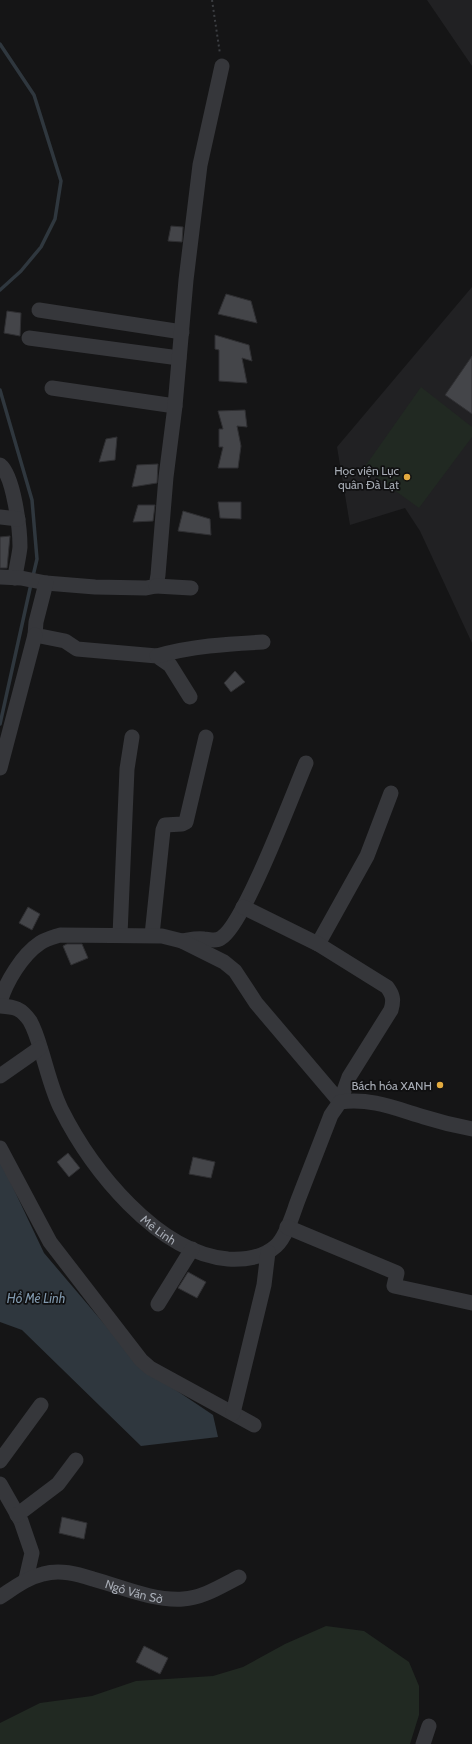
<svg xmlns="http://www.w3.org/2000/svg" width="472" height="1744" viewBox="0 0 472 1744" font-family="Cabin,sans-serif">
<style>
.built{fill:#212123}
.green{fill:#212922}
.water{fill:#2f373e}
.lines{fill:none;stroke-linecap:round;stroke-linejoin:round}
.stream{stroke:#2f373e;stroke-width:3.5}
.building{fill:#444549;stroke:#2f2f32}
.path{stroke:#3c3e42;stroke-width:2;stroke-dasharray:2 3;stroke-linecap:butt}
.minor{stroke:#36373b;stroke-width:15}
.poi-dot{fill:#e3ab3f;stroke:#101011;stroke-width:1.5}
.labels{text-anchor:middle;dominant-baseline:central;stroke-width:3.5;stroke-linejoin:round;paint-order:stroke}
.poi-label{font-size:12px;fill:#a7acb5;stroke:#101011;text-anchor:end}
.street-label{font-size:12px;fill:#a7acb5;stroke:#101011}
.water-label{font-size:13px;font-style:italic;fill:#8199ae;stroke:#101011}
</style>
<rect width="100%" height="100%" fill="#151516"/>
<!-- built -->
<path class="built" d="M 427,0 L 472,0 L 472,66 Z
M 472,287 L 472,643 L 420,531 L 405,508 L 350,525 L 337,447 Z"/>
<!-- green -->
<path class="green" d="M 421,387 L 472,427 L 472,437 L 419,508 L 364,468 Z
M 326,1626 L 364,1631 L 409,1662 L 419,1686 L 419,1715 L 410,1744 L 0,1744 L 0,1723 L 40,1703 L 92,1696 L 136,1681 L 213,1676 L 243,1667 L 285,1644 Z"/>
<!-- water -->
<path class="water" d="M 0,1160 L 44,1253 L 140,1366 L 213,1415 L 218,1437 L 141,1446 L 22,1330 L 0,1322 Z"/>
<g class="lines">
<!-- stream -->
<path class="stream" d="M 0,44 L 34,95 L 61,181 L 55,219 L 41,247 L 21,271 L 0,290
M 0,390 L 32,500 L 37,559 L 33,576
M 0,724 L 31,584"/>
</g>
<!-- building -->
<path class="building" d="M 171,226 L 183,227 L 182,242 L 168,241 Z
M 226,294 L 251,301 L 257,323 L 218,314 Z
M 7,311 L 21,313 L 20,336 L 4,333 Z
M 215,335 L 249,345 L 252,361 L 242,358 L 247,383 L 219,381 L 219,350 L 215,349 Z
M 472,356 L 472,414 L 445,395 Z
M 245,410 L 247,427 L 237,426 L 241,446 L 238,468 L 218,468 L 223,447 L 219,447 L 219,429 L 223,429 L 218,411 Z
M 117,437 L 115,460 L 99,462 L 106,439 Z
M 158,464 L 157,483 L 132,487 L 137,465 Z
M 218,502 L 241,502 L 241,519 L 220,518 Z
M 138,505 L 155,505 L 153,521 L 133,522 Z
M 183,511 L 210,519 L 211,535 L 178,531 Z
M 10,536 L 7,568 L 0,568 L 0,537 Z
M 235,671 L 245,682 L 231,692 L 224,683 Z
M 28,907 L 40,914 L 32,930 L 19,923 Z
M 67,944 L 82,944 L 88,958 L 71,965 L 63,946 Z
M 68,1153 L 80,1168 L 69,1177 L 57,1162 Z
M 193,1157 L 215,1162 L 211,1178 L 189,1174 Z
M 188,1272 L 206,1282 L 197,1298 L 178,1288 Z
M 62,1517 L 87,1523 L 84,1539 L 59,1533 Z
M 144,1646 L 168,1658 L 160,1674 L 136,1662 Z"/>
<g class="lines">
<!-- path -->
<path class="path" d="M 212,0 L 220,54"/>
<!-- minor -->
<g class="minor">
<path d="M 39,310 L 182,332"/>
<path d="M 29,338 L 179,358"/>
<path d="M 52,388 L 175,406"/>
<path d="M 0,465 C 14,476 20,530 20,547 C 19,557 16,568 15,578"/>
<path d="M 0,517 L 18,519"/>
<path d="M 0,577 L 21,578 L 46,583 L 95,587 L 146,588 L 156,586 L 158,575 L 166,477 L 175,406 L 186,280 L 200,165 L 222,66"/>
<path d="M 46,583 L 36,622 L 35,635 L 65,641 L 77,649 L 157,656 L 170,665 L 190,697"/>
<path d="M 156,586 L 191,588"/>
<path d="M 157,656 C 192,646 226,644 263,642"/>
<path d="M 0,768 L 35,635"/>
<path d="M 120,935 L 127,769 L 132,737"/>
<path d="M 152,935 L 163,830 L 165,825 L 182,824 L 186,822 L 206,737"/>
<path d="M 182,941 C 189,940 196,938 204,939 C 210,939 215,942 221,938 C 244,925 293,793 306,763"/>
<path d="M 318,944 L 367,856 L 391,793"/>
<path d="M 0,1002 C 6,982 22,955 40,943 C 46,939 54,937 60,935 L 162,936 L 182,941 L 224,962 L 235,971 L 256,1003 L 340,1102 L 349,1077 L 391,1010 C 394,1000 393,995 387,987 L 318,944 L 243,907"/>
<path id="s1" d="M 0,1006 C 15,1007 21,1008 30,1021 C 35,1030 38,1040 41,1050 C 47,1069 52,1091 61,1109 C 91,1169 157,1253 228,1259 C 246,1260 263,1258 276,1246 C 287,1236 293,1213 298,1200 C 309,1171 320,1143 331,1115 L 340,1102 C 371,1098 394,1108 424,1117 C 440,1122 456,1126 472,1129"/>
<path d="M 0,1076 L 40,1048"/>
<path d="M 0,1148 L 50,1242 L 141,1360 L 150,1368 L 254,1425"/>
<path d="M 287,1227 L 397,1273 L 394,1286 L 472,1303"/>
<path d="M 158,1304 L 192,1249"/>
<path d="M 233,1413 L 264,1285 L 268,1252"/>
<path d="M 0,1461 L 41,1405"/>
<path d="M 0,1484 L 21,1521 L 32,1553 L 26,1579"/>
<path d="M 17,1515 L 58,1484 L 76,1460"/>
<path id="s2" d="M 0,1597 C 14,1588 26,1578 43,1574 C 60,1569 77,1574 93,1579 C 122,1587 153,1601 183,1599 C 203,1598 221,1586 239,1577"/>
<path d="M 423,1744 L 429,1726"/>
</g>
</g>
<!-- markers -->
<g class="poi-dot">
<circle cx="407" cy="477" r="4"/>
<circle cx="440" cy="1085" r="4"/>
</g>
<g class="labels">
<!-- poi labels -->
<g class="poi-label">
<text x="399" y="470">Học viện Lục<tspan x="399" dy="14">quân Đà Lạt</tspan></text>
<text x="432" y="1085">Bách hóa XANH</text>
</g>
<!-- street labels -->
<g class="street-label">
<text stroke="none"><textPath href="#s1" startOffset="285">Mê Linh</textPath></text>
<text stroke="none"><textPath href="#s2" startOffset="143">Ngô Văn Sở</textPath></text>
</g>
<!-- water labels -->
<g class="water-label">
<text x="36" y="1298">Hồ Mê Linh</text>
</g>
</g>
</svg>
